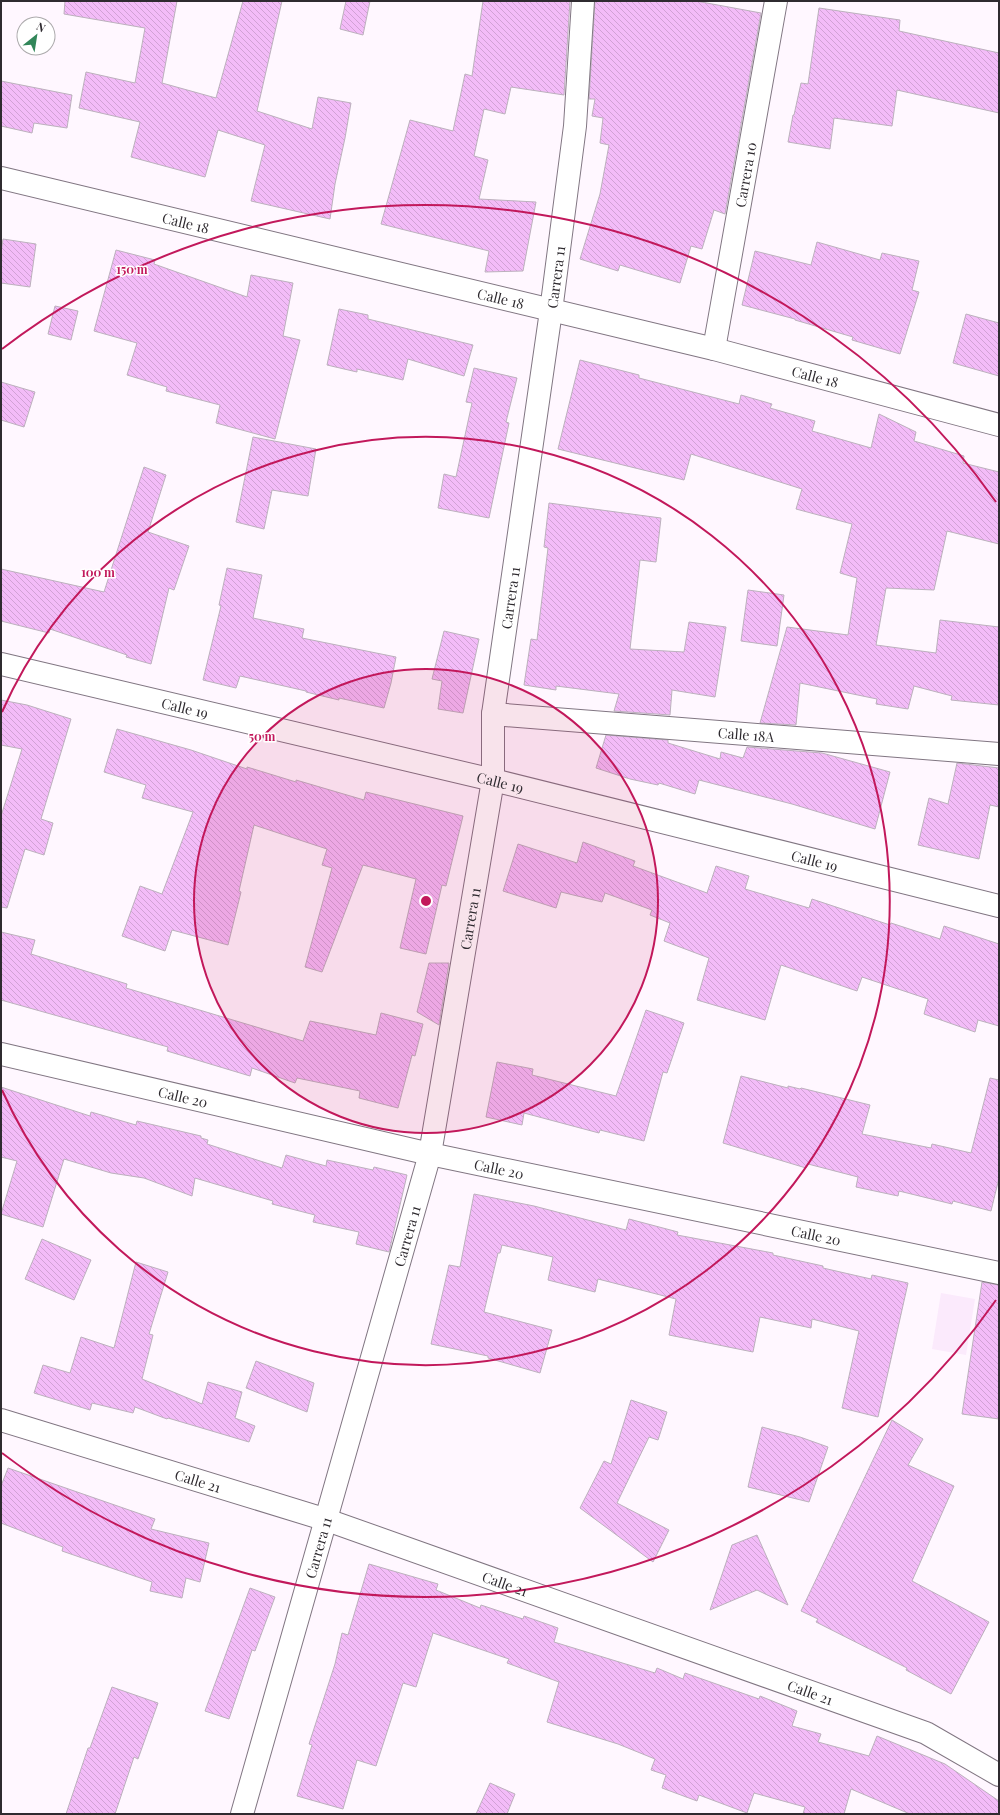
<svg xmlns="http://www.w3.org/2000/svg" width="1000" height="1815" viewBox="0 0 1000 1815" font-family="'Playfair Display',serif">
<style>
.built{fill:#fbeafc}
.building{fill:url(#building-back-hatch);stroke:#bcb1bd}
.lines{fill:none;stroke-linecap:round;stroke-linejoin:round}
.minor-casing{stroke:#817682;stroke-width:24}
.minor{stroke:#fff;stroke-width:22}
.ring{fill:none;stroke:#c2185b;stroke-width:2}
.labels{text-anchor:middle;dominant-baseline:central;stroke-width:3;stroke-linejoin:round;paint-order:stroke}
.street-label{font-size:14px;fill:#2f2b30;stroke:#fff}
.centre{fill:#c2185b;stroke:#fff;stroke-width:2}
.ring-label{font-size:12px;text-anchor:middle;font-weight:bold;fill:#c2185b;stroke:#fff;stroke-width:3;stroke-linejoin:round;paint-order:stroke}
</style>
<defs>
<pattern id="building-back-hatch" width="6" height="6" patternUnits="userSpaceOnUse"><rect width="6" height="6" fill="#f3bcf8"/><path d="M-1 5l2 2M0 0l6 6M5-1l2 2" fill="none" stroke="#d1a2d5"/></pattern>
</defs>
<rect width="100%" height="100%" fill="#fff7ff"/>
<!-- built -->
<path class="built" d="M 941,1293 L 975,1299 L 966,1355 L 932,1349 Z"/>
<!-- building -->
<path class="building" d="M 65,1 L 177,1 L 162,83 L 216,98 L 243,1 L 282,1 L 257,111 L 312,129 L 318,97 L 351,103 L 345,138 L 335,184 L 330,219 L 251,201 L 265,145 L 218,130 L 205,177 L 131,157 L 140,122 L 79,108 L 86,72 L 135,83 L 145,28 L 64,14 Z
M 346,1 L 370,1 L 363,35 L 340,29 Z
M 483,1 L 570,1 L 564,95 L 511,87 L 505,114 L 484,109 L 474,156 L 488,160 L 479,199 L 536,202 L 523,271 L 485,272 L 489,251 L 381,224 L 410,120 L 453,131 L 465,74 L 472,76 Z
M 595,1 L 696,1 L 761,13 L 725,214 L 714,210 L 702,249 L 691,246 L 680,283 L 620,265 L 618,271 L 580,259 L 600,194 L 609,145 L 600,143 L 603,118 L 592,116 L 595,99 L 589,99 Z
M 819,8 L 900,20 L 899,31 L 999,53 L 999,113 L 897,90 L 892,126 L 834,118 L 830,149 L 788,142 L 793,115 L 794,115 L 801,83 L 808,84 Z
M 1,81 L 72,95 L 67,128 L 34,123 L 32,133 L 1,126 Z
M 3,239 L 36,244 L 30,287 L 1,283 L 1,252 Z
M 817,242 L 880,260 L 882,253 L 919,261 L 912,290 L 919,292 L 900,354 L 852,340 L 853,337 L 795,320 L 795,319 L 742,305 L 755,251 L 811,265 Z
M 116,250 L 155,260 L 154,264 L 247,297 L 251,275 L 293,283 L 283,336 L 300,340 L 275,439 L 216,423 L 220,405 L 166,391 L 167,387 L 127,375 L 137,343 L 94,331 Z
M 55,306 L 78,311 L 71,340 L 48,334 Z
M 339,309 L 368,315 L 368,319 L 473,345 L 464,376 L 408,359 L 403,380 L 357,369 L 357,372 L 327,365 Z
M 966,314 L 999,323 L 999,376 L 953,363 Z
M 580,360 L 639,375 L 639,378 L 739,404 L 741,395 L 772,404 L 770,408 L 815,421 L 812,431 L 871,448 L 879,414 L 916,432 L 914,441 L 964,456 L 963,463 L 999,472 L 999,544 L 947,531 L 934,590 L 886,588 L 876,645 L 936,653 L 940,620 L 999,627 L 999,705 L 951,700 L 952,696 L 914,686 L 908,709 L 876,704 L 877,699 L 800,683 L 796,725 L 760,723 L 787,627 L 848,635 L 857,578 L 840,573 L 852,524 L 796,509 L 802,489 L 691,454 L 684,480 L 558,449 Z
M 474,368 L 517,378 L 506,422 L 509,423 L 489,518 L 438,508 L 444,474 L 456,477 L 472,403 L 466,402 Z
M 1,382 L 35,392 L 24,427 L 1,420 Z
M 253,437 L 316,449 L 308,496 L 272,490 L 264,529 L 236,522 Z
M 144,467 L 166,475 L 148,532 L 189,546 L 174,590 L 169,588 L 151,664 L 126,657 L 127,655 L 50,629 L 49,633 L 1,621 L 1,569 L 104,592 Z
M 549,503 L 661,518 L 656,562 L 640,560 L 630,649 L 684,652 L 689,622 L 726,627 L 715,697 L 672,690 L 670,715 L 614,711 L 619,694 L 556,686 L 556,690 L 524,685 L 531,639 L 537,640 L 548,548 L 544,547 Z
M 227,568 L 262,575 L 253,618 L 304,629 L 302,638 L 396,657 L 391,683 L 384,708 L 339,698 L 339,700 L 306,692 L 306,691 L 240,676 L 236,688 L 203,680 L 221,606 L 219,605 Z
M 748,590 L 784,595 L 777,646 L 741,641 Z
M 444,631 L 479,639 L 463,713 L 438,709 L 442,681 L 432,679 Z
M 1,700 L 27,705 L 71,719 L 41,819 L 53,823 L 44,855 L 25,849 L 7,908 L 1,907 L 1,816 L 22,749 L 1,745 Z
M 117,729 L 191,750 L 247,769 L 247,767 L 296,782 L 296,780 L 364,800 L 366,792 L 463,816 L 446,886 L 442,885 L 426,954 L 400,948 L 416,879 L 363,865 L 322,972 L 305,967 L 332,868 L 322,865 L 327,849 L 254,825 L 239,891 L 241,892 L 228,945 L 172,930 L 165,951 L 122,936 L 140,886 L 162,894 L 193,812 L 142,798 L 146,785 L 104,772 Z
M 606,735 L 668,740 L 668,743 L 720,759 L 721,752 L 743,758 L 747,747 L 822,753 L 890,772 L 875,829 L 792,804 L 699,780 L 695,794 L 659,783 L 658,785 L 630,779 L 596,768 Z
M 957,763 L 999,768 L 999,807 L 990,805 L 979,859 L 918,845 L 929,798 L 948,804 Z
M 583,842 L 635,861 L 633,866 L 707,893 L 716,866 L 749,876 L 745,889 L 809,908 L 812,899 L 890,925 L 891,923 L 940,939 L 944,926 L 999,944 L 999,1026 L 978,1020 L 975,1032 L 924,1014 L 928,999 L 862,977 L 857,991 L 781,965 L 765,1020 L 697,1000 L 709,958 L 664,941 L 670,923 L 650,915 L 652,910 L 605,893 L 602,902 L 561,892 L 556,908 L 503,891 L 518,844 L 577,863 Z
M 1,932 L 35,940 L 31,954 L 127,984 L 126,988 L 303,1041 L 310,1021 L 376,1035 L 381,1013 L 423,1024 L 415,1056 L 412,1055 L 398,1108 L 359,1098 L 360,1091 L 297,1078 L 295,1083 L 252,1068 L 250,1076 L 167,1051 L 168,1047 L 1,1000 Z
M 429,963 L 449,963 L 439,1025 L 417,1012 Z
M 646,1010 L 684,1023 L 667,1073 L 663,1072 L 644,1141 L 600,1130 L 599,1133 L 524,1113 L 522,1125 L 486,1117 L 497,1062 L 533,1069 L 532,1075 L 616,1096 Z
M 741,1076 L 788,1088 L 788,1086 L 800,1089 L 801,1088 L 870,1105 L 862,1134 L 931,1148 L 932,1144 L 971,1153 L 990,1078 L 999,1080 L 999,1178 L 991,1211 L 953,1201 L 952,1204 L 899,1191 L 898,1196 L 856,1187 L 858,1177 L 808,1164 L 806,1168 L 723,1143 Z
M 1,1087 L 90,1116 L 91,1112 L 136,1125 L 137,1121 L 201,1136 L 201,1138 L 208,1140 L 207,1144 L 282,1168 L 286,1155 L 326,1166 L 327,1160 L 373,1170 L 374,1167 L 407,1175 L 389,1252 L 356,1244 L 359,1232 L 313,1222 L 315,1215 L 272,1204 L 273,1201 L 195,1178 L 192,1196 L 144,1178 L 111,1173 L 64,1159 L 43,1227 L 1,1214 L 17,1161 L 1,1157 Z
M 474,1194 L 534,1206 L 626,1230 L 629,1219 L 678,1232 L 677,1235 L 773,1253 L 773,1255 L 823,1266 L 823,1268 L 871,1279 L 872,1275 L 908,1283 L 878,1417 L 842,1408 L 859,1331 L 812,1319 L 811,1328 L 760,1317 L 753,1352 L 669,1335 L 676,1299 L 598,1279 L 595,1292 L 548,1280 L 553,1257 L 502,1245 L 500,1253 L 498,1253 L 484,1312 L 552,1330 L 540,1373 L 488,1358 L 488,1356 L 431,1344 L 449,1265 L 460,1267 Z
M 42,1239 L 91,1260 L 74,1300 L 25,1279 Z
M 136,1262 L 168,1272 L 149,1334 L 153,1335 L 142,1379 L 202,1404 L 208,1382 L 242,1392 L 235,1418 L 255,1426 L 249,1442 L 168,1418 L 167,1419 L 135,1407 L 133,1413 L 92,1403 L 90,1410 L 34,1393 L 43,1365 L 70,1373 L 81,1337 L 114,1348 Z
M 982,1282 L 999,1285 L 999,1419 L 962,1414 Z
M 256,1361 L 314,1383 L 307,1412 L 246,1388 Z
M 631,1400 L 667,1412 L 658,1440 L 649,1437 L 617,1503 L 669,1530 L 653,1562 L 580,1508 L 604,1461 L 611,1464 Z
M 892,1420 L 923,1439 L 908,1465 L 954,1486 L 912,1581 L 989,1622 L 951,1694 L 906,1670 L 907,1668 L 816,1622 L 818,1619 L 801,1611 Z
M 762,1427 L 800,1437 L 828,1447 L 809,1502 L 748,1487 Z
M 8,1468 L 155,1519 L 151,1529 L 209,1543 L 200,1582 L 186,1578 L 182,1598 L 150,1591 L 152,1582 L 62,1551 L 63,1547 L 1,1523 L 1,1486 Z
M 757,1535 L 788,1605 L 757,1590 L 710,1610 L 732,1545 Z
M 369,1564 L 438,1584 L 436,1590 L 480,1608 L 481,1605 L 523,1619 L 524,1616 L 558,1628 L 554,1642 L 655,1673 L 657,1668 L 683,1679 L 685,1673 L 759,1699 L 760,1696 L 797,1711 L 792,1726 L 821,1734 L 818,1742 L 869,1756 L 877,1736 L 945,1764 L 999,1801 L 999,1814 L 910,1814 L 851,1789 L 844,1814 L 803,1814 L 805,1807 L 754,1793 L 747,1813 L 699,1795 L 697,1801 L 662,1788 L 666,1775 L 651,1770 L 655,1759 L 618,1744 L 547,1722 L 559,1682 L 507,1663 L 509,1659 L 433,1633 L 416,1687 L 403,1683 L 376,1766 L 357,1760 L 343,1809 L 297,1796 L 312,1745 L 309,1744 L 335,1664 L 342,1633 L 348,1635 Z
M 250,1588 L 275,1597 L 255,1651 L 252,1650 L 229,1719 L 205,1711 Z
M 112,1687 L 158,1703 L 138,1759 L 134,1757 L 115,1814 L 66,1814 L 88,1748 L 90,1748 Z
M 490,1783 L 515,1794 L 507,1814 L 476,1814 Z"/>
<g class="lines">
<!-- minor casing -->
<g class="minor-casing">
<g id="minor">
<path id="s1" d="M 1,178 L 714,349 L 999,425"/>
<path id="s2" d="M 714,349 L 776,1"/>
<path id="s3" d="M 1,664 L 493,780 L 999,906"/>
<path id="s4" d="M 493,714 L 999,754"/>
<path id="s5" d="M 1,1054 L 430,1154 L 999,1273"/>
<path id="s6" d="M 1,1420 L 327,1520 L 926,1733 L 999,1775"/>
<path id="s7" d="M 242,1814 L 430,1154 L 493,780 L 493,714 L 551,311 L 575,126 L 583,1"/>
</g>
</g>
<!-- minor -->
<use href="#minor" class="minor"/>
</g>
<!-- distance rings -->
<circle cx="426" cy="901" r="232" fill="#c2185b" fill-opacity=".12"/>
<g class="ring">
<circle cx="426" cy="901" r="232"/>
<path d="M2 712A464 464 0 1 1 2 1090"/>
<path d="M996 1300A696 696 0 0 1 2 1453M2 349A696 696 0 0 1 996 502"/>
</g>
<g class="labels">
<!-- street labels -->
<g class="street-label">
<text stroke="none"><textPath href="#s2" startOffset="177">Carrera 10</textPath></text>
<text stroke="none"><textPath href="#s1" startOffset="190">Calle 18</textPath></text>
<text stroke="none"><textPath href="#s7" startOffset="1573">Carrera 11</textPath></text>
<text stroke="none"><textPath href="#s1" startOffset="514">Calle 18</textPath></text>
<text stroke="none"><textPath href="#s1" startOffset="838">Calle 18</textPath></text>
<text stroke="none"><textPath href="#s7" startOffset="1249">Carrera 11</textPath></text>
<text stroke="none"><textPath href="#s3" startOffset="189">Calle 19</textPath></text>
<text stroke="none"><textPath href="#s4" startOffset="254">Calle 18A</textPath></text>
<text stroke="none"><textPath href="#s3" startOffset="513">Calle 19</textPath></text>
<text stroke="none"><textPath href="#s3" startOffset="837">Calle 19</textPath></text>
<text stroke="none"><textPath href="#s7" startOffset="925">Carrera 11</textPath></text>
<text stroke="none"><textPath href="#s5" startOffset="187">Calle 20</textPath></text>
<text stroke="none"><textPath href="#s5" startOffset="511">Calle 20</textPath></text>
<text stroke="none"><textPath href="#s5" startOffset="835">Calle 20</textPath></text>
<text stroke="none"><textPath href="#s7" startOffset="601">Carrera 11</textPath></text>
<text stroke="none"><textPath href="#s6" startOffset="206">Calle 21</textPath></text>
<text stroke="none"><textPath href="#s7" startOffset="277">Carrera 11</textPath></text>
<text stroke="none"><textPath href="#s6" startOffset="530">Calle 21</textPath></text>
<text stroke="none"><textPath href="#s6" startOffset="854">Calle 21</textPath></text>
</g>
</g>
<circle cx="426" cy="901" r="6" class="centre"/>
<g class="ring-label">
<text x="132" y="274">150 m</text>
<text x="98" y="577">100 m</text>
<text x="262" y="741">50 m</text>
</g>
<!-- border -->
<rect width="1000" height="1815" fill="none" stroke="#2f2b30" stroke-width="4"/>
<!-- north arrow -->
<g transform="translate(36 36) rotate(30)"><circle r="19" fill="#ffffff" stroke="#acaaac"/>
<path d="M0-3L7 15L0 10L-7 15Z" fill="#318659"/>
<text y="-6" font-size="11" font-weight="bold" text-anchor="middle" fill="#2f2b30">N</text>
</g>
</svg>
